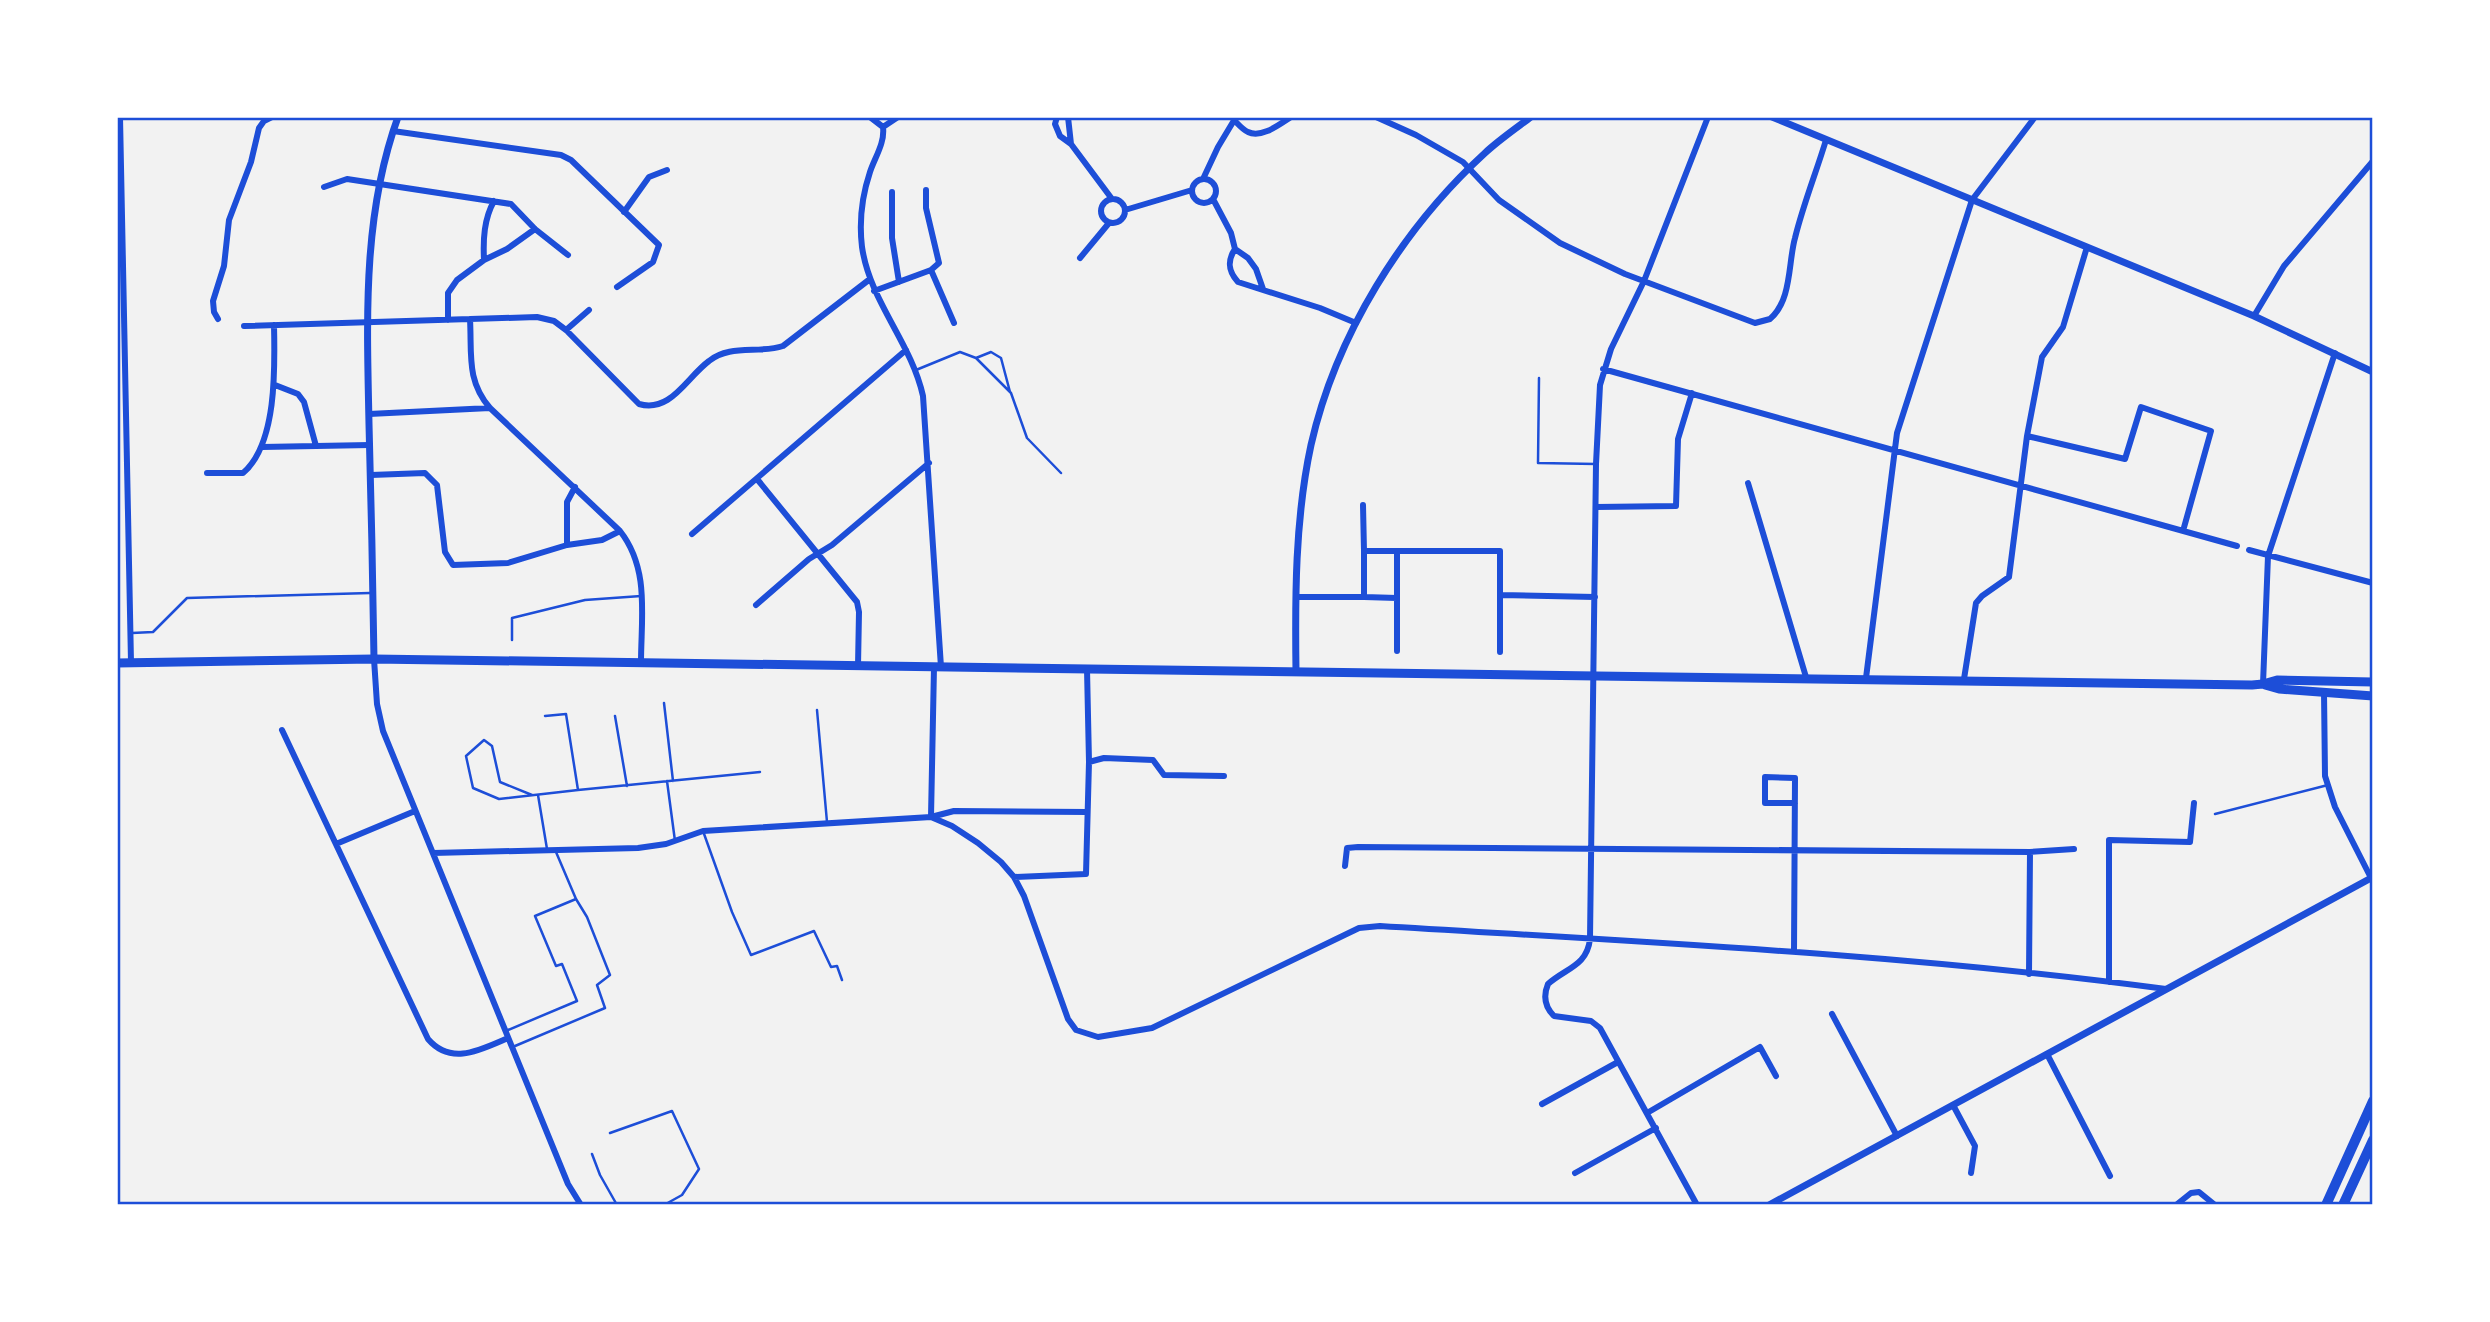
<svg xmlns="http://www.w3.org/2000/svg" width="2490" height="1322" viewBox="0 0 2490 1322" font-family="Mulish,sans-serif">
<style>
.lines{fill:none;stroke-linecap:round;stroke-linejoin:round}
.service{stroke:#1d4ed8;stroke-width:2.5}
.minor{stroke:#1d4ed8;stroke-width:6}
.tertiary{stroke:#1d4ed8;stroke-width:7}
.secondary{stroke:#1d4ed8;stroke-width:9}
.primary{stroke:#1d4ed8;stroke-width:10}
.neatline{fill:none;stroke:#1d4ed8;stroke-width:2.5}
</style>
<rect width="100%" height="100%" fill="#f2f2f2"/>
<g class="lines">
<!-- service -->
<path class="service" d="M 976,358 L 991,352 L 1001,358 L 1010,392
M 916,370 L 960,352 L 976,358 L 1011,393 L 1027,438 L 1061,473
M 1539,378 L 1538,463 L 1596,464
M 132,633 L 153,632 L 187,598 L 370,593
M 512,640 L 512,618 L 585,600 L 641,596
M 664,703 L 673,781
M 817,710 L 827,822
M 615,716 L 627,786
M 667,781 L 675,841
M 578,790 L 760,772
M 532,795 L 500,782 L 492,746 L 484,740 L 466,756 L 473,788 L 499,799 L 578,790 L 566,714 L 545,716
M 538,795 L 547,849
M 2215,814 L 2328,785
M 703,831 L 732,912 L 751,955 L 814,931 L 831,967 L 837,966 L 842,980
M 508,1030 L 577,1001 L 562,964 L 556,966 L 535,916 L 576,899
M 515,1046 L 605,1008 L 597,985 L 610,975 L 587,917 L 576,899 L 556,852
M 610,1133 L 672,1111 L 699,1169 L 682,1195 L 664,1205
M 592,1154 L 600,1175 L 617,1205"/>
<!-- minor -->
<path class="minor" d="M 120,117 L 131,662
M 870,117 L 883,127
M 1057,117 L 1055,124 L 1060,136 L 1071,144 L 1112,199
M 1068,117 L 1071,144
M 1376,117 L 1416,135 L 1463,162 L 1499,200 L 1560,243 L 1625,274 L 1755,323 L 1770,319 C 1792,300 1788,263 1795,238 C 1803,205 1816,173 1826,140
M 1234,120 C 1238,124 1243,130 1248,132 C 1261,139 1280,124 1291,117
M 883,127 C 885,143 875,157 870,172 C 862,196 859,222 862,247 C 870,302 911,342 923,396 L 941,667
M 883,127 L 898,117
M 393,131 L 561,155 L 571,160 L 659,245 L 653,262 L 617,287
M 1203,179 L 1218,147 L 1236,117
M1192 191a12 12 0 1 1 24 0a12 12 0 1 1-24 0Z
M 324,187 L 347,179 L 511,204 L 535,229 L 568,255
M 926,190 L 926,208 L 939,263 L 931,270 L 954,323
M 892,192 L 892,238 L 899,282
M1101 211a12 12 0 1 1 24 0a12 12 0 1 1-24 0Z
M 1213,199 L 1231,233 L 1235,249 L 1248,258 L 1256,269 L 1263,289
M 1125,210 L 1192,190
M 624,212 L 649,177 L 667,170
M 1235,249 C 1227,261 1228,271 1238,282 L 1320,308 L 1356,323
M 1080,258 L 1109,223
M 484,260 C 483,239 484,219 494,201
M 874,291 L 931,270
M 2254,316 L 2284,266 L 2373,161
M 218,319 L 214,312 L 213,301 L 224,266 L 229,220 L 251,162 L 259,128 L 264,121 L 272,117
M 470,319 C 472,354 466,380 490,408 L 620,531 C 650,569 641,617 641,663
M 448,320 L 448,293 L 457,280 L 484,260 L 507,249 L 535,229
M 244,326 L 537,317 L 554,321 L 566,330 L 639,404 C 671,413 686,378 709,361 C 730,344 758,354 783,346 L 870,279
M 566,330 L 589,310
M 1603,369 L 2237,546
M 275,385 L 298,394 L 304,402 L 316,446
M 369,414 L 490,408
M 2027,436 L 2125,459 L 2141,407 L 2211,431 L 2183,531
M 262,447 L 370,445
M 207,473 L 243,473 C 277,444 275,368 274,325
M 371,475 L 425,473 L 437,485 L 445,552 L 453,565 L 508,563 L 567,545 L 602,540 L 620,531
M 757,479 L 857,602 L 859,612 L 858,666
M 1748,483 L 1806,677
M 1363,505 L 1364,551
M 1596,507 L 1676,506 L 1678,439 L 1692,393
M 692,534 L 906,350
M 567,545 L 567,502 L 575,487
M 2249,550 L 2373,583
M 1297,597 L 1364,597 L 1364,551 L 1500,551 L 1500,595 L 1595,597
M 1364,597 L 1397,598
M 756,605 L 809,559 L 832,545 L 929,463
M 1397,651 L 1397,551
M 1500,652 L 1500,595
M 374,659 L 377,704 L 383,731 L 568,1184 L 581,1205
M 1087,669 L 1089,762
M 1866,678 L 1897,433 L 1972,200 L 2035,117
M 1964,679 L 1976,603 L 1982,596 L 2009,577 L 2027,436 L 2042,357 L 2063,327 L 2087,247
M 2263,684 L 2268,556 L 2335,353
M 2324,692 L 2325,776 L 2335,807 L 2371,878
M 282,730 L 428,1039 C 451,1066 480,1050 508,1038
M 931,817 L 952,826 L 978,843 L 1001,862 L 1014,877 L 1024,896 L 1068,1019 L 1076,1030 L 1098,1037 L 1152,1028 L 1359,928 L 1380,926 C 1642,942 1905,954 2166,989
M 931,817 L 934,667
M 336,844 L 415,811
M 433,853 L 638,848 L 666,844 L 703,831 L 931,817 L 954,811 L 1087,812
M 1345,866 L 1347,848 L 1358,847 L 2030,852 L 2074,849
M 1014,877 L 1086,874 L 1089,762 L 1104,758 L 1153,760 L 1164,775 L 1224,776
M 1794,951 L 1795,778 L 1765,777 L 1765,803 L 1795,803
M 2029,974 L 2030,852
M 2109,982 L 2109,840 L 2190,842 L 2194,803
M 1832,1014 L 1897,1136
M 2047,1054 L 2110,1176
M 1542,1104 L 1618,1062
M 1953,1105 L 1975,1146 L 1971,1173
M 1647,1113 L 1760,1047 L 1776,1076
M 1575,1173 L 1656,1128
M 1697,1205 L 1600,1028 L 1591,1021 L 1554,1016 C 1545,1007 1543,996 1548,984 C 1566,968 1587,966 1590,939 L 1596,464 L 1600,385 L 1611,349 L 1644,281 L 1708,117
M 2176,1205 L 2191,1193 L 2199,1192 L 2215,1205"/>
<!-- tertiary -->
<path class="tertiary" d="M 1772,117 L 2254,316 L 2373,372
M 374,659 C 373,581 371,502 369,424 C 367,321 362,216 398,117
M 1296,672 C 1295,597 1295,519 1311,445 C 1336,335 1402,229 1485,153 C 1499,140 1515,129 1531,117
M 1769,1205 L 2373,877"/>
<!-- secondary -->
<path class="secondary" d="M 117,663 L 374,659 L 2252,685 L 2263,684 L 2277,680 L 2373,682
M 2265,685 L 2279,689 L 2373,696"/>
<!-- primary -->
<path class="primary" d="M 2326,1205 L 2373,1101
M 2343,1205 L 2373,1140"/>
</g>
<!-- border -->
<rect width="2490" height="1322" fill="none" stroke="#ffffff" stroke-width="238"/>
<rect x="119" y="119" width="2252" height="1084" class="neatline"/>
</svg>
